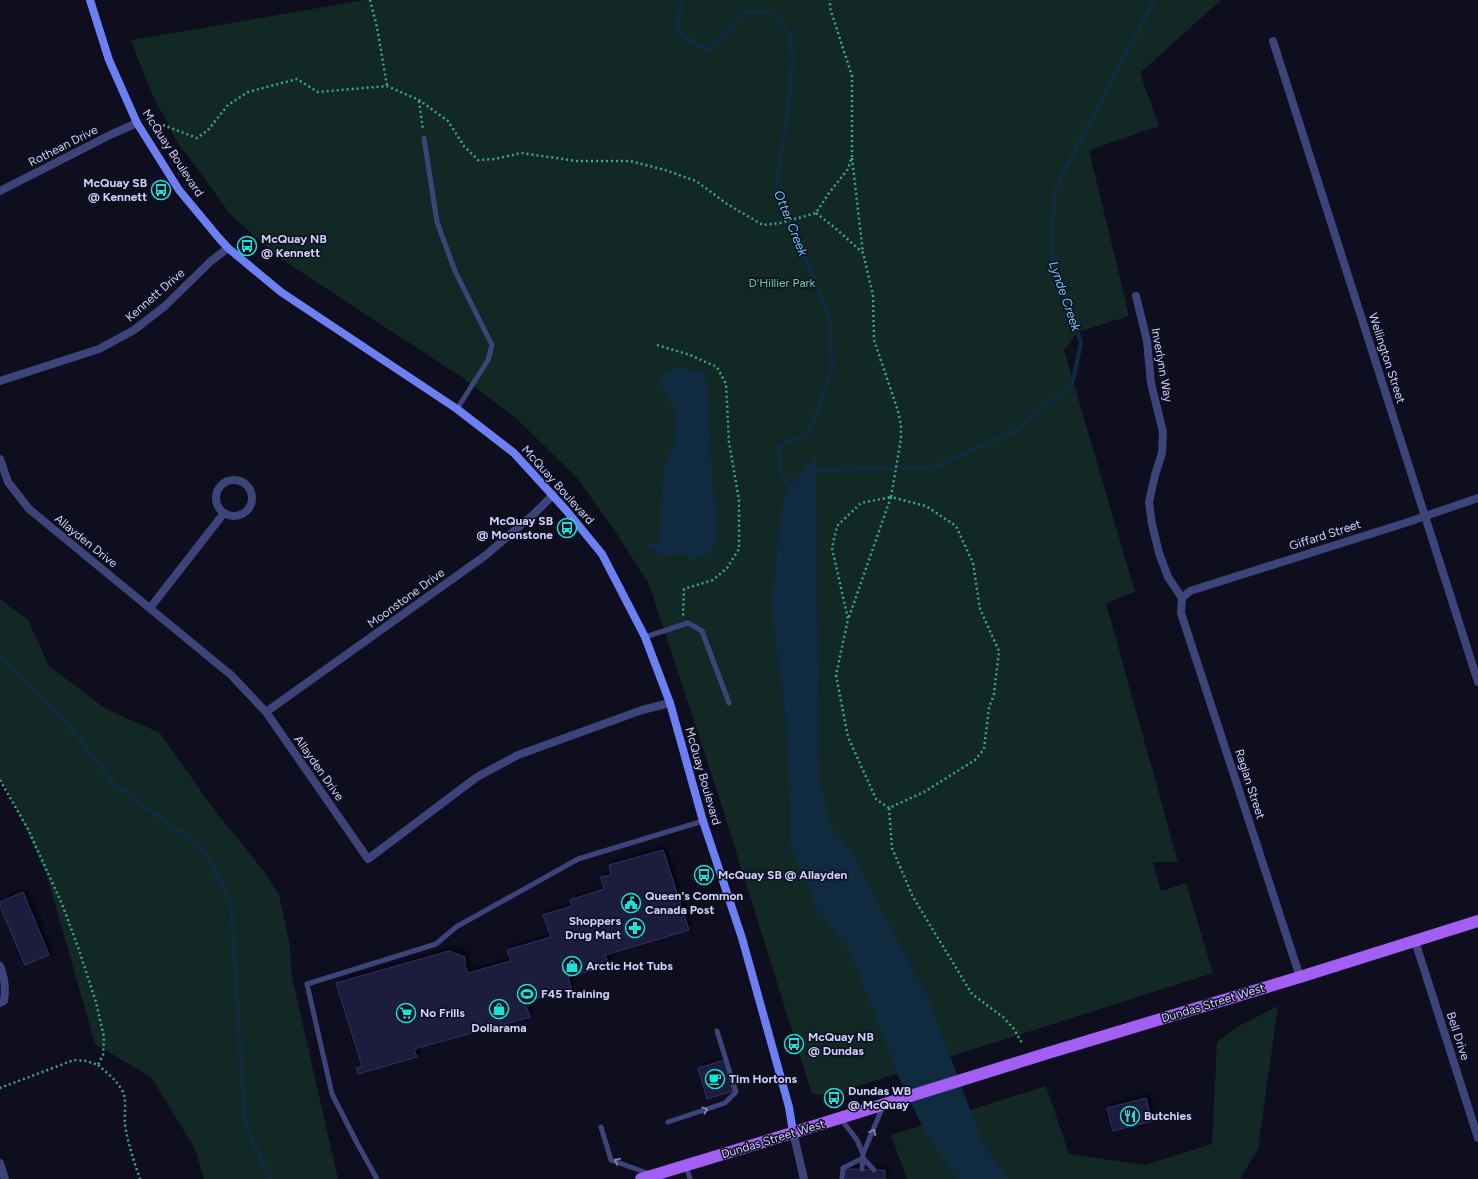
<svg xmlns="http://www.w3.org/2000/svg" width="1478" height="1179" viewBox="0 0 1478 1179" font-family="Figtree,sans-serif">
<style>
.green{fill:#112824}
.water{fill:#102b40}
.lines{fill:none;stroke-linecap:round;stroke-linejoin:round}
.stream{stroke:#102b40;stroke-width:4}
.building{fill:#1d1b3e;stroke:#312f69;filter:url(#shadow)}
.path{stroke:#36a98f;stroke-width:2.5;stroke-dasharray:2 3;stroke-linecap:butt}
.lane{stroke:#3c447a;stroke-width:5}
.street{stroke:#3c447a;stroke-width:8}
.secondary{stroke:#6d7ff5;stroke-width:8}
.primary{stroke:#a35ef4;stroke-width:12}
.oneway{stroke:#868abb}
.labels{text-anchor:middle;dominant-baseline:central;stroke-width:3;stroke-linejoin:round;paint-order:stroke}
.street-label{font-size:12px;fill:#cfd1fc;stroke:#0e0e1f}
.poi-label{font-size:12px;font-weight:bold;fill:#cfd1fc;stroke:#0e0e1f;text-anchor:start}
.park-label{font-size:12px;fill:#61d6a5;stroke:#0e0e1f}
.water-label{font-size:13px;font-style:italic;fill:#64c9f4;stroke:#0e0e1f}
</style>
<defs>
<filter id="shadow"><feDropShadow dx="3.5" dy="-3.5" stdDeviation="2" flood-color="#0009"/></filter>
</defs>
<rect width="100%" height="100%" fill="#0e0e1f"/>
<!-- green -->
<path class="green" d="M 365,0 L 1221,0 L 1140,73 L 1159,126 L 1089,150 L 1129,316 L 1078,332 L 1064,350 L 1135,592 L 1106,603 L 1178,862 L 1153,862 L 1161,891 L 1186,883 L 1213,973 L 830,1095 L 812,1094 L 719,797 L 649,584 L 613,528 L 577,478 L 517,419 L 463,378 L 278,257 L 231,215 L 176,140 L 150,90 L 131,40 Z
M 0,599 L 28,620 L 49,666 L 106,709 L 160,733 L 212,807 L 263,870 L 279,895 L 290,945 L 292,977 L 338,1179 L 204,1179 L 195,1149 L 151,1077 L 95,1044 L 47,876 L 7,788 L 0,781 Z
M 1278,1006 L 1258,1149 L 1240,1179 L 907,1179 L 891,1135 L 1046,1086 L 1069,1154 L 1145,1165 L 1212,1144 L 1217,1042 L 1237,1027 Z"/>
<!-- water -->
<path class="water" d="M 675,367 L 699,371 L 708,380 L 711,459 L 717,523 L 717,540 L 710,553 L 690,561 L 687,554 L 663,556 L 646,545 L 659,542 L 663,469 L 674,444 L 676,414 L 659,380 Z
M 816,455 L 819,771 L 830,824 L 852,853 L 928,997 L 980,1136 L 994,1161 L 1010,1179 L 958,1179 L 928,1138 L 900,1080 L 850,952 L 816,907 L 790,845 L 790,798 L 785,712 L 771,607 L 780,521 L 785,493 Z"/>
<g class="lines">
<!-- stream -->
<path class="stream" d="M 681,0 L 680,11 L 677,22 L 679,33 L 706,50 C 721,38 733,23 747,11 L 771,12 L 789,33 L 793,58 L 786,125 L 776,186 L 798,238 L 829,316 L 832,369 L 809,433 L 786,443 L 779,448 C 777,464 782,474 789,487
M 816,470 L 934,467 L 1019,429 L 1073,381 L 1081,342 L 1052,258 L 1054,191 L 1154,0
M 0,657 L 61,716 L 117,787 L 186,836 L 208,857 L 231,904 L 245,1123 L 270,1179"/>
</g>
<!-- building -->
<path class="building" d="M 663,850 L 689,930 L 605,955 L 609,965 L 568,977 L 571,988 L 525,1002 L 530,1017 L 414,1049 L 417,1057 L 358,1074 L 356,1068 L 362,1066 L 336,983 L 449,951 L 465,957 L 465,966 L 468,973 L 511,961 L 507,950 L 551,937 L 543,915 L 572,906 L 570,900 L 604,889 L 601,877 L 611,875 L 609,865 Z
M 23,892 L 49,955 L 25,965 L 0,906 L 0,902 Z
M 724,1060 L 733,1091 L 707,1099 L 698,1068 Z
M 1146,1098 L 1152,1121 L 1113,1131 L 1107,1108 Z
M 846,1169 L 885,1170 L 885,1179 L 846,1179 Z"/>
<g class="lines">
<!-- path -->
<path class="path" d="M 370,0 L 377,27 L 387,86
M 419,101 L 423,130
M 163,125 L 197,138 L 208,130 L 228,105 L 248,92 L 297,79 L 318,92 L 387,86 L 419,100 L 448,121 L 464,146 L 478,160 L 495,159 L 521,153 L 577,161 L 630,161 L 665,170 L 696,181 L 727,204 L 763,225 L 780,223 L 816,213 L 829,193 L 848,169 L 852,156 L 852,76 L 830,8 L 830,0
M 852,158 L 863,253
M 816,213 L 834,227 L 863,253 L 873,295 L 874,340 L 898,411 L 901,426 L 901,439 L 891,497 L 926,506 L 956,526 L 973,563 L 980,609 L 999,651 L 994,694 L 989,708 L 984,749 L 975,760 L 924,792 L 889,808 L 892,848 L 913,897 L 972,994 L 1003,1017 L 1014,1029 L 1022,1043
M 657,345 L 690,355 L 717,367 L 726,384 L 729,442 L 739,500 L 739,549 L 727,568 L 713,580 L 684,589 L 683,616
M 849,617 L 891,497
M 0,780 L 28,829 L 62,904 L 79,950 L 96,1002 L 104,1037 L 103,1055 L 98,1065 L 87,1061 L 74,1060 L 0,1088
M 889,808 L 876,799 L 848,737 L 836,675 L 848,619 L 832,548 L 837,526 L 861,503 L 891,497
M 98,1065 C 107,1073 117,1080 123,1092 C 127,1102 124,1114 125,1125 C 128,1144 134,1161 140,1179"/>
<!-- lane -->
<path class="lane" d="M 424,138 L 437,222 L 455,271 L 492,345 L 488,360 L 457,409
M 645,637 L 688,623 L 702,631 L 729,703
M 841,1119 L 857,1140 L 863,1154 L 883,1106
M 668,1122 L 725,1103 L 736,1092 L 717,1031
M 601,1127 L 611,1160 L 650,1174
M 863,1158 L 874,1170
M 686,1166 L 690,1179
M 862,1169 L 863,1156
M 377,1179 L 357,1143 L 332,1094 L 307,984 L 436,944 L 456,927 L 578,859 L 703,821
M 842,1179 L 843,1168 L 863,1158"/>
<!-- street -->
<path class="street" d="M 1273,41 L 1478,682
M 0,191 L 110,135 L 137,123
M 1136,296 L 1147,341 L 1151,383 L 1163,432 L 1162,453 L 1155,475 L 1149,502 L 1152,524 L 1159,553 L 1168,577 L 1182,598
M 0,381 L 99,349 L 134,330 L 165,306 L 211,261 L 228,248
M 0,459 L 8,482 L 29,509 L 231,675 L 266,712 L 368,859 L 477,777 L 518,755 L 642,710 L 670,703
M216 498a18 18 0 1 1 36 0a18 18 0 1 1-36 0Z
M 1182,598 L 1181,613 L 1300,977
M 1182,598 L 1190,591 L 1405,523 L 1478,498
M 150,608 L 224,513
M 266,712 L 486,555 L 535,513 L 553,495
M 1415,941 L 1478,1138
M 0,966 C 5,978 6,988 4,1001 L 0,1003
M 793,1132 L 804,1179
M 0,1163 L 5,1179"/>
<!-- secondary -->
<path class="secondary" d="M 90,0 L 109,60 L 137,123 L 179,190 L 218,237 L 228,248 L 281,292 L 457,409 L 514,453 L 565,509 L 602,554 L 645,637 L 670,703 L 703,821 L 742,938 L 789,1107 L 793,1132"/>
<!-- primary -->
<path class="primary" d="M 641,1179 L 763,1142 L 1048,1053 L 1300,977 L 1478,921"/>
</g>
<!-- one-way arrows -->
<defs><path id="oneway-chevron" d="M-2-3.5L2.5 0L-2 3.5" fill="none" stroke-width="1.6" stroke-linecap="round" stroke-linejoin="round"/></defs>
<g class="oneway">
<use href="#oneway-chevron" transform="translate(705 1110) rotate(-19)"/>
<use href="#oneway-chevron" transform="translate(873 1132) rotate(-65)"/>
<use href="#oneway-chevron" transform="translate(617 1161) rotate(-154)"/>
</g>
<!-- icons -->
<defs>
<g id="bus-ring" transform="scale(1)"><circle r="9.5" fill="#0e0e1f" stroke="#10e6d9" stroke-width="1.5"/><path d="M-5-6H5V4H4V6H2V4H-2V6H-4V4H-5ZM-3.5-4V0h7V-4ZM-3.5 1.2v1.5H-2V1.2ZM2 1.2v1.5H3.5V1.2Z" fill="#10e6d9"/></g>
<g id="civic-ring" transform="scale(1)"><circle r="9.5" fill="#0e0e1f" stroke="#10e6d9" stroke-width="1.5"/><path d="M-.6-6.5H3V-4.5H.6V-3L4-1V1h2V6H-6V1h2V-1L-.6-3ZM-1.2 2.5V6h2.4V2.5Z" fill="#10e6d9"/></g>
<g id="pharmacy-ring" transform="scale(1)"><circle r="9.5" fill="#0e0e1f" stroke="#10e6d9" stroke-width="1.5"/><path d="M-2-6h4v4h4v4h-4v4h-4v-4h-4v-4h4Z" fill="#10e6d9"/></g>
<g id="shop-ring" transform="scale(1)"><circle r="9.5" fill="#0e0e1f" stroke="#10e6d9" stroke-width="1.5"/><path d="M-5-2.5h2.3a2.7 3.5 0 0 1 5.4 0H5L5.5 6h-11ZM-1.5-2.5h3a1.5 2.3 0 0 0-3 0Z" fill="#10e6d9"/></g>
<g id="stadium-ring" transform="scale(1)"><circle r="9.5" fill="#0e0e1f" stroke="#10e6d9" stroke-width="1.5"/><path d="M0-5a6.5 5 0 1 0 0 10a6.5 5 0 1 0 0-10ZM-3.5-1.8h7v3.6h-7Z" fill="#10e6d9"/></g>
<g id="supermarket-ring" transform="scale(1)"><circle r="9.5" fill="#0e0e1f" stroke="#10e6d9" stroke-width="1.5"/><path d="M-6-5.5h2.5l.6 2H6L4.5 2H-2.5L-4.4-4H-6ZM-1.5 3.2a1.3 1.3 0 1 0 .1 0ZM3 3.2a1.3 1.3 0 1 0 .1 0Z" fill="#10e6d9"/></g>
<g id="cafe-ring" transform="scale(1)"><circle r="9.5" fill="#0e0e1f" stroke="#10e6d9" stroke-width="1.5"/><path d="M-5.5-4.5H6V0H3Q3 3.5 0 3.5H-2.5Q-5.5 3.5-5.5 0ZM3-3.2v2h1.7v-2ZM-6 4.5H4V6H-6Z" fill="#10e6d9"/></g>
<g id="restaurant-ring" transform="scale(1)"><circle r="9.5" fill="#0e0e1f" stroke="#10e6d9" stroke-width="1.5"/><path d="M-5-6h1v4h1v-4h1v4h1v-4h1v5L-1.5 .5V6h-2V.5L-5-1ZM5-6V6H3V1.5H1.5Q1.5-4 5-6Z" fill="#10e6d9"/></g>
</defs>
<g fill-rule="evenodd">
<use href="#bus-ring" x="161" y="190"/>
<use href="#bus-ring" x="247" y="246"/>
<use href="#bus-ring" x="567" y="528"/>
<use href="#bus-ring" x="704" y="875"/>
<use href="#civic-ring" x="631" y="903"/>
<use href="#pharmacy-ring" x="635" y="928"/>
<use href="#shop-ring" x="572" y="966"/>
<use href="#stadium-ring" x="527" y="994"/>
<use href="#shop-ring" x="499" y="1009"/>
<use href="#supermarket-ring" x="406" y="1013"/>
<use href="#bus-ring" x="794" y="1044"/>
<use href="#cafe-ring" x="715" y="1079"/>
<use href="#bus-ring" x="834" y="1098"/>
<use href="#restaurant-ring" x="1130" y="1116"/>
</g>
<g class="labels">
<!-- street labels -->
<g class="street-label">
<text transform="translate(63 146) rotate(-27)">Rothean Drive</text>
<text transform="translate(173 153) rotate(57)">McQuay Boulevard</text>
<text transform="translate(155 295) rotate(-41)">Kennett Drive</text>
<text transform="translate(1387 358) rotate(72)">Wellington Street</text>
<text transform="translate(1162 365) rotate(80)">Inverlynn Way</text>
<text transform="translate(558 485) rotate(48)">McQuay Boulevard</text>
<text transform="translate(1325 535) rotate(-18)">Giffard Street</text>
<text transform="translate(86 541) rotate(39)">Allayden Drive</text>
<text transform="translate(406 598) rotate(-36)">Moonstone Drive</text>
<text transform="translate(319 768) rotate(55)">Allayden Drive</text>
<text transform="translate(703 776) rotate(74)">McQuay Boulevard</text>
<text transform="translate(1250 784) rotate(72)">Raglan Street</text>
<text transform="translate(1213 1003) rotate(-17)">Dundas Street West</text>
<text transform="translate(1458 1036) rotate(72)">Bell Drive</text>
<text transform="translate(773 1139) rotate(-17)">Dundas Street West</text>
</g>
<!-- poi labels -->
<g class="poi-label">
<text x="147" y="183" text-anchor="end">McQuay SB<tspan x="147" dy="14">@ Kennett</tspan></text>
<text x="261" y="239">McQuay NB<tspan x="261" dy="14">@ Kennett</tspan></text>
<text x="553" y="521" text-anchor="end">McQuay SB<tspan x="553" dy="14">@ Moonstone</tspan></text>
<text x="718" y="875">McQuay SB @ Allayden</text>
<text x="645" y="896">Queen's Common<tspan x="645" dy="14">Canada Post</tspan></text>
<text x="621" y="921" text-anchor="end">Shoppers<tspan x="621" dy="14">Drug Mart</tspan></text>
<text x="586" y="966">Arctic Hot Tubs</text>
<text x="541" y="994">F45 Training</text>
<text x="420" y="1013">No Frills</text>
<text x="499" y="1028" text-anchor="middle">Dollarama</text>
<text x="808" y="1037">McQuay NB<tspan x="808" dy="14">@ Dundas</tspan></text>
<text x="729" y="1079">Tim Hortons</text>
<text x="848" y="1091">Dundas WB<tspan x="848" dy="14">@ McQuay</tspan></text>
<text x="1144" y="1116">Butchies</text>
</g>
<!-- park labels -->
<g class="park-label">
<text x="782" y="283">D'Hillier Park</text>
</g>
<!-- water labels -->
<g class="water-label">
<text transform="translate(791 223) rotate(68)">Otter Creek</text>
<text transform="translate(1065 296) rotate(71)">Lynde Creek</text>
</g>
</g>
</svg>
